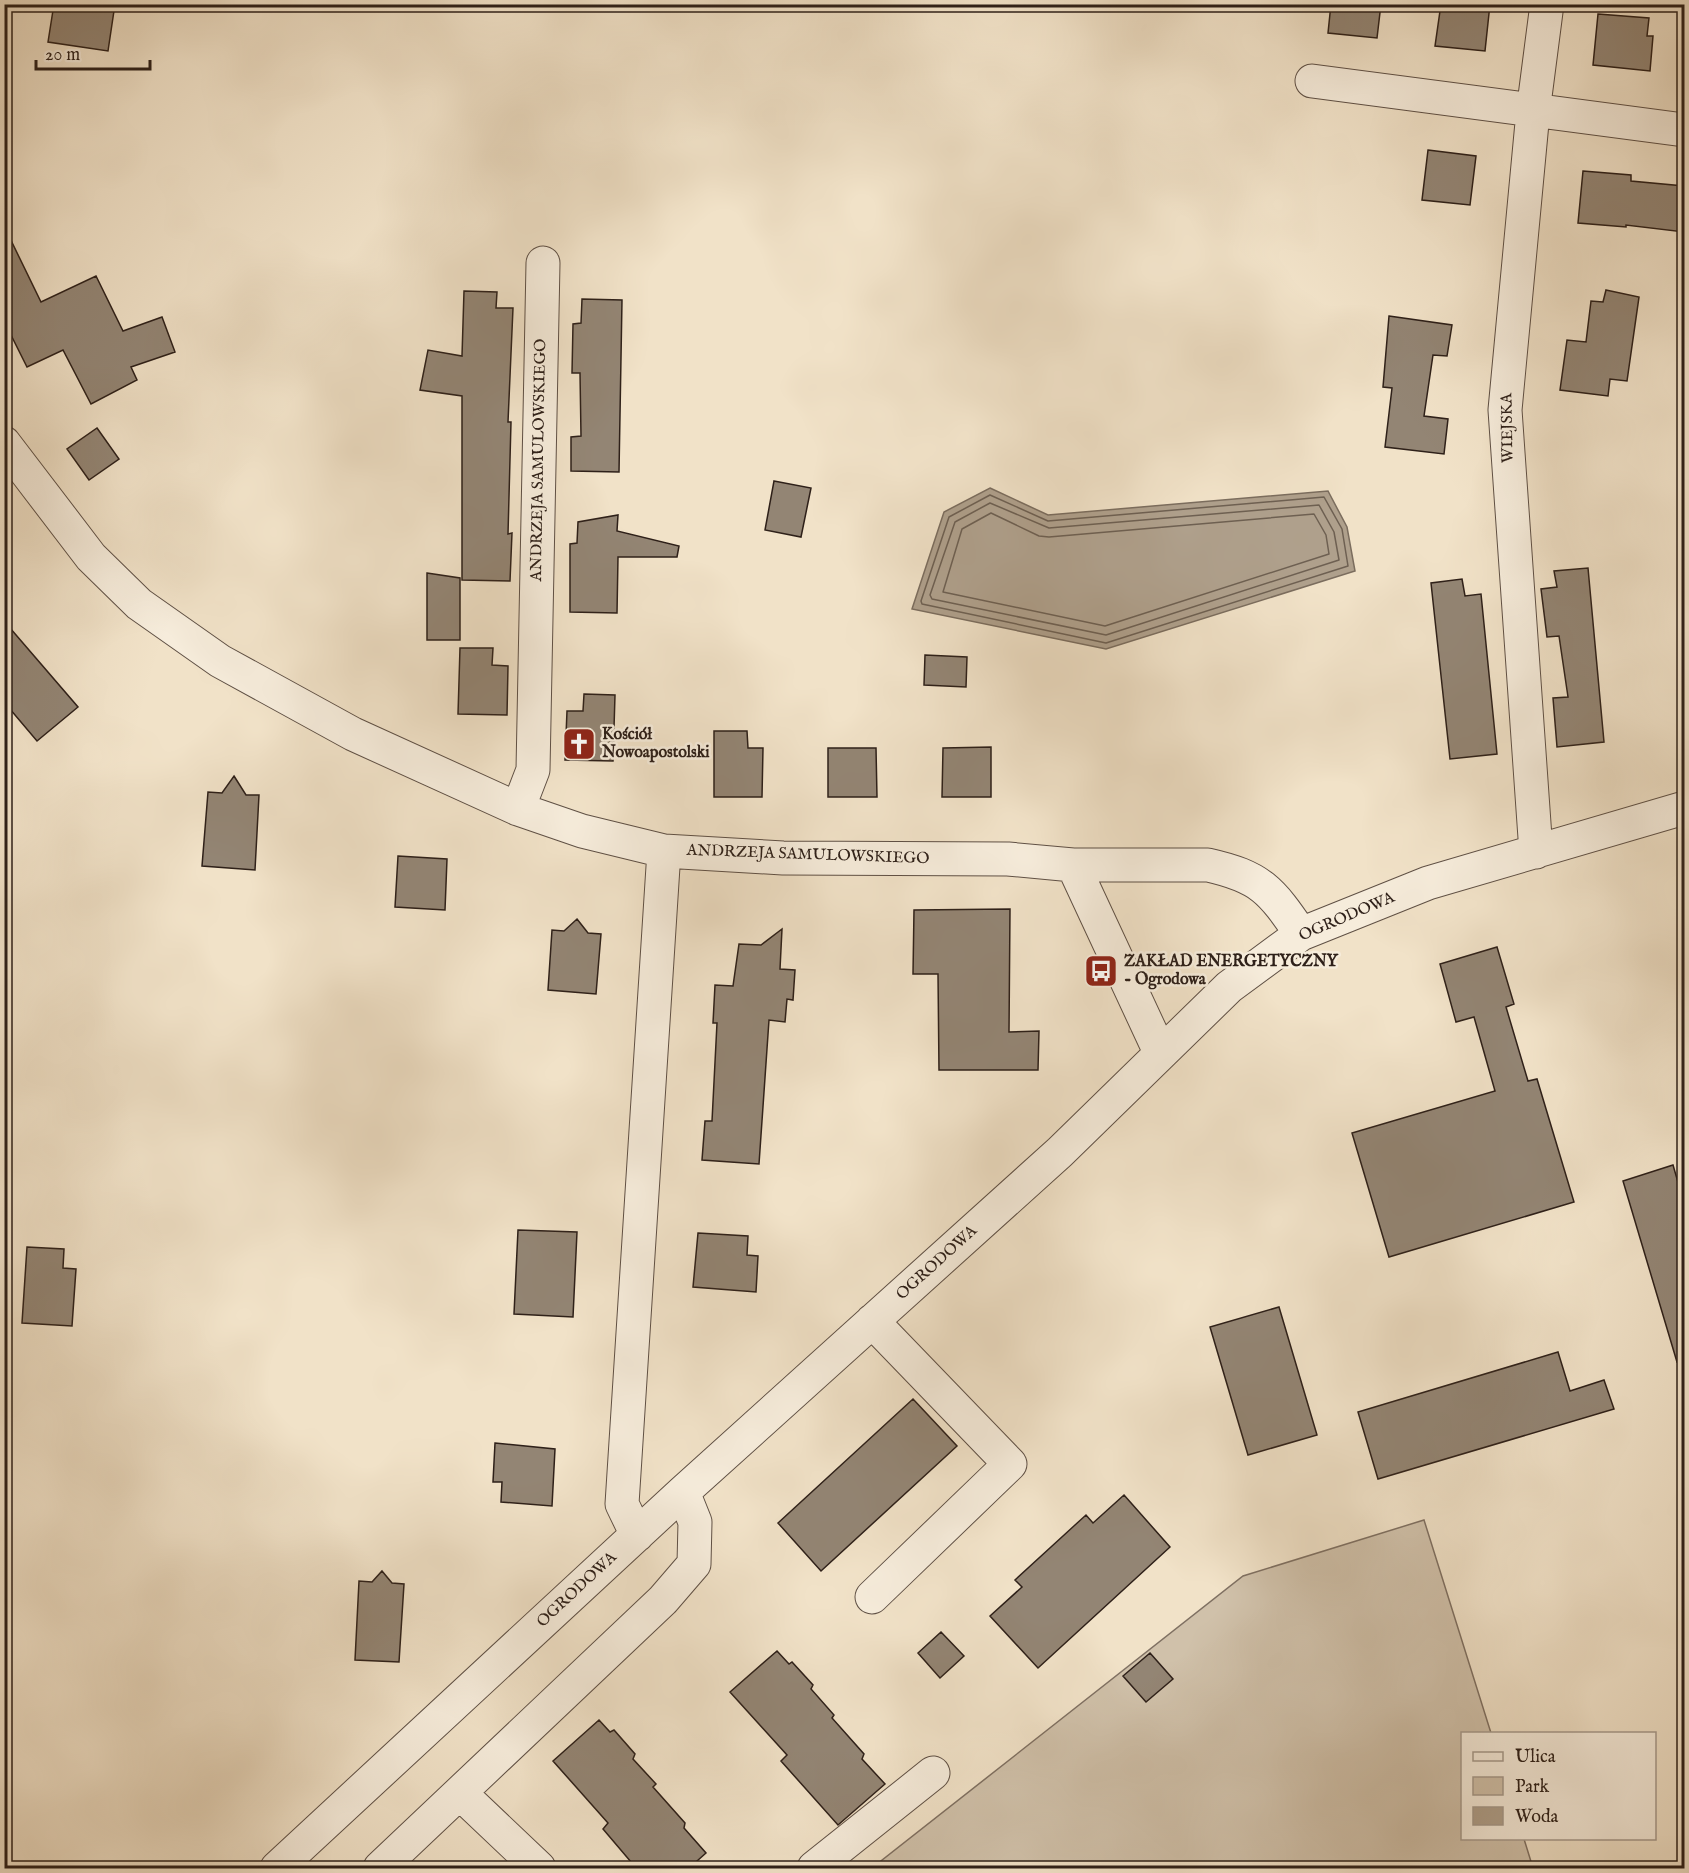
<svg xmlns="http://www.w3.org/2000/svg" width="1689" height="1873" viewBox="0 0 1689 1873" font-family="'IM FELL English',serif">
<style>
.green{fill:#d0c1aa;stroke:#7f7062;stroke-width:1.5}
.water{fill:#afa08c;stroke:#7b6d5e;stroke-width:1.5}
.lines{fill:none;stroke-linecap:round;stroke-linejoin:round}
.shore{stroke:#6e6052;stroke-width:1.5}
.building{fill:#938574;stroke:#2e2019;stroke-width:1.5}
.minor-casing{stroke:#5f5045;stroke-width:35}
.minor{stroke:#f6ecdb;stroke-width:33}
.labels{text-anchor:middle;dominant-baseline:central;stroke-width:5;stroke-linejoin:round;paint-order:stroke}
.street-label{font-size:16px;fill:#2e2019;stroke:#f6ecdb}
.poi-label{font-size:16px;font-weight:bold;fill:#2e2019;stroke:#f6ecdb;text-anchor:start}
</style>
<rect width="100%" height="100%" fill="#f1e2c8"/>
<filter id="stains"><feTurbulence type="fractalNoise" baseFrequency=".00333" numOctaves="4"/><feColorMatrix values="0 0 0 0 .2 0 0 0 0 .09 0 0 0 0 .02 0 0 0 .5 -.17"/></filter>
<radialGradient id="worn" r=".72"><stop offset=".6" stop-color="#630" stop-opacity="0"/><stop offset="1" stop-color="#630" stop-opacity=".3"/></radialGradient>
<!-- green -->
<path class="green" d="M 1424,1520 L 1491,1733 L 1462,1734 L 1462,1838 L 1524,1839 L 1533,1868 L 872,1868 L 1243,1576 Z"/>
<!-- water -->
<path class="water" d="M 990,488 L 1048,515 L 1328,491 L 1347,527 L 1355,571 L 1106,649 L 912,609 L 944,512 Z"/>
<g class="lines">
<!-- shore -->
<path class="shore" d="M 990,495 L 1048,521 L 1324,497 L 1342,529 L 1348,566 L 1106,643 L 922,604 L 921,601 L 949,517 Z
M 990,503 L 1049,528 L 1319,505 L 1334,532 L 1339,560 L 1106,635 L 932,599 L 930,595 L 955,522 Z
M 991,513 L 1039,536 L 1049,537 L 1314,514 L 1326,535 L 1329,554 L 1105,626 L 943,592 L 962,529 Z"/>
</g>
<!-- building -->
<path class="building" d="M 54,4 L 115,4 L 108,51 L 48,42 Z
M 1331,4 L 1381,4 L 1377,38 L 1328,33 Z
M 1441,4 L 1490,4 L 1485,51 L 1435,46 Z
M 1598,14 L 1649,18 L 1647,36 L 1653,36 L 1650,71 L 1593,65 Z
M 1428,150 L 1476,156 L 1470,205 L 1422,200 Z
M 1583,171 L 1631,175 L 1631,181 L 1684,186 L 1684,232 L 1626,225 L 1626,227 L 1578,223 Z
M 4,226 L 41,302 L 96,276 L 123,331 L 162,317 L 175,352 L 131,367 L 137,380 L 91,404 L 63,350 L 27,367 L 4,321 Z
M 1606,290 L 1639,297 L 1627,381 L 1610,379 L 1608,396 L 1560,390 L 1567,340 L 1586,342 L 1591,301 L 1603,302 Z
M 464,291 L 497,292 L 496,308 L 513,308 L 508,422 L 511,422 L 508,534 L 512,533 L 510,581 L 462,580 L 462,396 L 420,390 L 428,350 L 462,356 Z
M 582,299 L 622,300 L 619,472 L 571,471 L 571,437 L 581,436 L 580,373 L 572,373 L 573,324 L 581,323 Z
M 1389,316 L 1452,325 L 1447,356 L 1433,355 L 1424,416 L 1448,419 L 1444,454 L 1385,447 L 1392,388 L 1383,387 Z
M 97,428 L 119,459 L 89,480 L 67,449 Z
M 774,481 L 811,488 L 801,537 L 765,530 Z
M 618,515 L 617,531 L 679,546 L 677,557 L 618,557 L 617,613 L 570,612 L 570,544 L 577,543 L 578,522 Z
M 1588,568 L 1604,742 L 1557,747 L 1553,698 L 1568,697 L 1559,636 L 1547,637 L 1541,589 L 1557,587 L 1554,571 Z
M 427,573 L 460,578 L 460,640 L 427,640 Z
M 1462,579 L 1465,596 L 1481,594 L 1497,754 L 1450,759 L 1431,583 Z
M 4,621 L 78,707 L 37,741 L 4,702 Z
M 460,648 L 493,648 L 492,665 L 508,666 L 507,715 L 458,714 Z
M 925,655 L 967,657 L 966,687 L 924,685 Z
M 584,694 L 615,695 L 613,761 L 565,760 L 567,711 L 583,711 Z
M 714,731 L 747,731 L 748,748 L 763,748 L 762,797 L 714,797 Z
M 991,747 L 991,797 L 942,797 L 943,748 Z
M 828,748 L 876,748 L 877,797 L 828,797 Z
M 234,776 L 246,795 L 259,795 L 255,870 L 202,866 L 208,792 L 222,793 Z
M 398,856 L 447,859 L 445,910 L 395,907 Z
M 1010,909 L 1009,1032 L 1039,1031 L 1038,1070 L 939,1070 L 938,974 L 913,974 L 914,910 Z
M 577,919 L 588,933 L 601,934 L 596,994 L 548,990 L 552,930 L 564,931 Z
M 782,929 L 780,969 L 795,970 L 793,1000 L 787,999 L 785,1022 L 769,1020 L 759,1164 L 702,1160 L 705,1121 L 712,1121 L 717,1023 L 713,1023 L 715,985 L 733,986 L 739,944 L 761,945 Z
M 1497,947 L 1514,1004 L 1506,1007 L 1528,1081 L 1537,1079 L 1574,1202 L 1389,1257 L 1352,1133 L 1495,1091 L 1474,1017 L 1456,1022 L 1440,964 Z
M 1673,1165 L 1684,1203 L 1684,1360 L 1677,1362 L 1623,1181 Z
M 518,1230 L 577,1232 L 573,1317 L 514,1314 Z
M 698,1233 L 748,1236 L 747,1255 L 758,1256 L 756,1292 L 693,1287 Z
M 27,1247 L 64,1249 L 63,1268 L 76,1269 L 72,1326 L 22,1323 Z
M 1279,1307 L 1317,1435 L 1248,1455 L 1210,1327 Z
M 1558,1352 L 1570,1391 L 1604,1380 L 1614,1409 L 1378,1479 L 1358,1412 Z
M 913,1399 L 957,1446 L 821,1571 L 778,1523 Z
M 495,1443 L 555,1449 L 552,1506 L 501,1502 L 502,1482 L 493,1482 Z
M 1124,1495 L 1170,1547 L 1038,1668 L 990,1616 L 1022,1587 L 1015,1580 L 1075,1525 L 1086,1515 L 1093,1523 Z
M 382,1571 L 392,1583 L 404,1584 L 399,1662 L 355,1660 L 359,1581 L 372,1582 Z
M 941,1632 L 964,1656 L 940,1678 L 918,1653 Z
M 777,1651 L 789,1664 L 792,1662 L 813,1685 L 811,1689 L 834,1715 L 832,1718 L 864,1754 L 862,1759 L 885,1784 L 838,1825 L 781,1761 L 787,1755 L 730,1692 Z
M 1150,1653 L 1173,1679 L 1146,1702 L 1123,1676 Z
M 599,1720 L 610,1732 L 614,1730 L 635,1754 L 633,1759 L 656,1784 L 653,1787 L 685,1823 L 684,1828 L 706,1853 L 688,1869 L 637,1869 L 603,1829 L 608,1823 L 553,1761 Z"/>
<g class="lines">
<!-- minor casing -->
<g class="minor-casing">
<path id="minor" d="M 1312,81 L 1684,130
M 4,443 L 91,557 L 139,604 L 220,661 L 353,734 L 518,809 L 582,831 L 664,851 L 783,858 L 1008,859 L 1073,865 L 1208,865 C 1261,877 1271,890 1301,934
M 518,809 L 533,770 L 543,263
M 1536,852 L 1505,410 L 1533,112 L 1547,4
M 1073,865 L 1160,1052
M 637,1535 L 622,1504 L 664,851
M 872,1597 L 1010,1464 L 872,1321
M 460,1793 L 539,1868
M 277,1868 L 683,1492 L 1060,1152 L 1229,987 L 1301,934 L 1428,883 L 1684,808
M 380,1868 L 663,1600 L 694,1564 L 695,1522 L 683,1492
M 814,1868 L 933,1773"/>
</g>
<!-- minor -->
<use href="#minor" class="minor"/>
</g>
<!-- icons -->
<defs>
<g id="church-square" transform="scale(1.725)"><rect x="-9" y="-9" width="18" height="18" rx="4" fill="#8f2418" stroke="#f6ecdb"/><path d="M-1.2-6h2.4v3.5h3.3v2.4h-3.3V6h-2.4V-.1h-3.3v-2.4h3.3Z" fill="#fff"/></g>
<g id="bus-square" transform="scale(1.725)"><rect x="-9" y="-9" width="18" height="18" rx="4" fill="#8f2418" stroke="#f6ecdb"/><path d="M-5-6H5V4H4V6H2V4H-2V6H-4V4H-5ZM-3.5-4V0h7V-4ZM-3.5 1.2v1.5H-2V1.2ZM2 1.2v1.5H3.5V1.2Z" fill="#fff"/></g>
</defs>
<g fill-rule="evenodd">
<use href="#church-square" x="579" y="744"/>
<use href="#bus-square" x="1101" y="971"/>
</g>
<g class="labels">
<!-- street labels -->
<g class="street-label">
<text transform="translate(1508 428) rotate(-91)">WIEJSKA</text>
<text transform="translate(539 460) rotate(-89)">ANDRZEJA SAMULOWSKIEGO</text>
<text transform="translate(808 855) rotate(2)">ANDRZEJA SAMULOWSKIEGO</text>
<text transform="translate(1347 917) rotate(-23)">OGRODOWA</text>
<text transform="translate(937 1263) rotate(-42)">OGRODOWA</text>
<text transform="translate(577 1590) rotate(-43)">OGRODOWA</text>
</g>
<!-- poi labels -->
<g class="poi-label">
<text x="602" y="735">Kościół<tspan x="602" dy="18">Nowoapostolski</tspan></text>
<text x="1124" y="962">ZAKŁAD ENERGETYCZNY<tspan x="1124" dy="18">- Ogrodowa</tspan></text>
</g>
</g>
<!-- margin -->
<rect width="1689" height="1873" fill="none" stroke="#f1e2c8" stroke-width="24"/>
<rect x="6" y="6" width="1677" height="1861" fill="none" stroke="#2e2019" stroke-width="3"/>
<rect x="12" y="12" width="1665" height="1849" fill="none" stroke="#2e2019" stroke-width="1.5"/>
<!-- legend -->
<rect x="1461" y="1732" width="195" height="108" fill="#f6ecdb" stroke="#a69a8d" stroke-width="1.5"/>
<rect x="1473" y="1752" width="30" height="9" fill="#f6ecdb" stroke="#a69a8d" stroke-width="1.5"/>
<text x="1515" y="1762" font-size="18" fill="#2e2019">Ulica</text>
<rect x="1473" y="1777" width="30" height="18" fill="#d0c1aa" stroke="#a69a8d" stroke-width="1.5"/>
<text x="1515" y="1792" font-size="18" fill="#2e2019">Park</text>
<rect x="1473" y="1807" width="30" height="18" fill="#afa08c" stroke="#a69a8d" stroke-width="1.5"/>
<text x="1515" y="1822" font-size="18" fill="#2e2019">Woda</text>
<!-- scale -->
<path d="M36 60v9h114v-9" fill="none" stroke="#2e2019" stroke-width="3"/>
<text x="45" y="60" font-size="18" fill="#2e2019" stroke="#f6ecdb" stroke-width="4.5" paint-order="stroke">20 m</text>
<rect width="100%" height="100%" filter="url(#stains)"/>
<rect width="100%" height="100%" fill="url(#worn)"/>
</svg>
